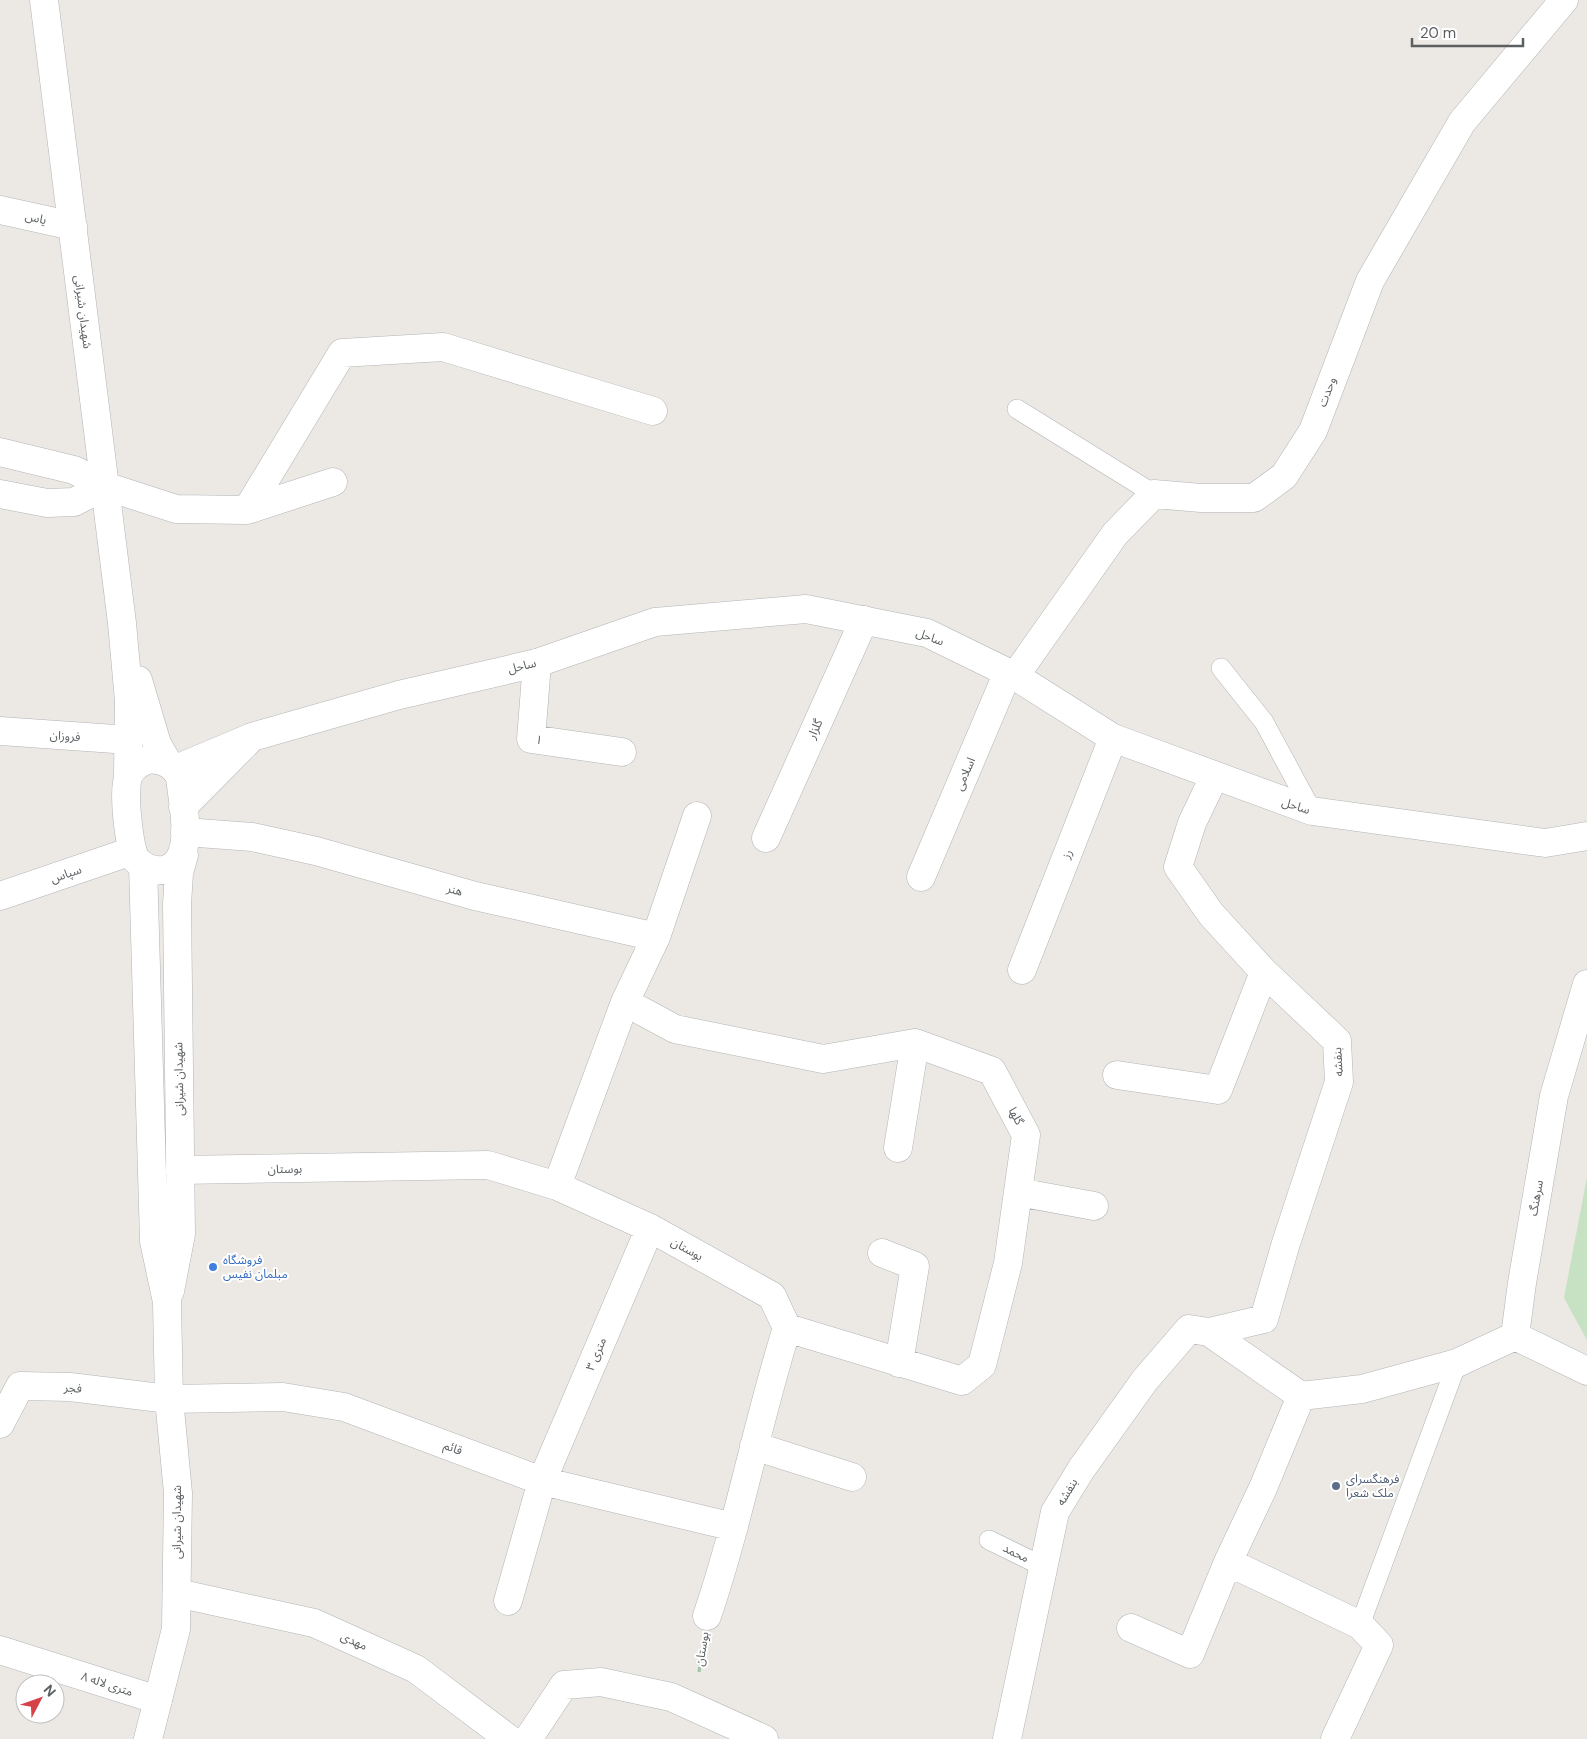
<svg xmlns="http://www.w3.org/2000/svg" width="1587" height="1739" viewBox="0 0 1587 1739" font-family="'DM Sans','Noto Sans Arabic',sans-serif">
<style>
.green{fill:#c7e1c3}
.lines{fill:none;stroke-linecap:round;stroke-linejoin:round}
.lane-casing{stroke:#b1b4b7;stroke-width:20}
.street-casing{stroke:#b1b4b7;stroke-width:29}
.secondary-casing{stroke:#b0b4b7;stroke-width:29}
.path{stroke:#9fc4a4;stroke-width:3;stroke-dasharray:5 2.5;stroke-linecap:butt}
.lane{stroke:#fff;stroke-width:19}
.street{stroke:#fff;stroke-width:28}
.secondary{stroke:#fff;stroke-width:28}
.shop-dot{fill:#3f7fe0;stroke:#fff;stroke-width:2}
.service-dot{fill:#5c6f8a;stroke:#fff;stroke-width:2}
.labels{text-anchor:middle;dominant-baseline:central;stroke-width:4;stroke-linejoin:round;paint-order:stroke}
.street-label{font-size:12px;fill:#5c6062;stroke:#fff}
.shop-label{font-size:12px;fill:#366cbe;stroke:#fff;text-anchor:start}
.service-label{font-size:12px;fill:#4e5e75;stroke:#fff;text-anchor:start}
</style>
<rect width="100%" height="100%" fill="#ece9e4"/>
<!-- green -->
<path class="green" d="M 1587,1177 L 1587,1340 L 1564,1298 Z"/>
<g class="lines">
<!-- lane casing -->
<g class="lane-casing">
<path id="lane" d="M 1017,409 L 1154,494
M 1221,668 L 1264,722 L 1312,811
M 989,1540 L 1044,1567
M 1360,1625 L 1457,1363"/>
</g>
<!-- street casing -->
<g class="street-casing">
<path id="street" d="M 0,210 L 73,226
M 105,486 L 176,509 L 247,510 L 333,482
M 247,510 L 342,353 L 443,347 L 653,411
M 537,663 L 531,739 L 622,752
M 1015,676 L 1115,534 L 1154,494 L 1201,498 L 1254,498 L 1284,476 L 1313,431 L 1370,281 L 1462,122 L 1564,0
M 0,731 L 129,740
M 185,832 L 252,837 L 316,851 L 475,896 L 656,937 L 625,1002 L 557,1186
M 766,838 L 864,620
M 921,877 L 1008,672
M 0,896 L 132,851
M 656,937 L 697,816
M 1022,970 L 1113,738
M 1587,984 L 1554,1096 L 1522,1283 L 1515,1336 L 1587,1371
M 625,1002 L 675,1029 L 823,1059 L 915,1043 L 992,1071 L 1026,1135 L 1008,1263 L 982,1365 L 962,1381 L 787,1328
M 1117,1075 L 1218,1090 L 1264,972
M 898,1148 L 915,1043
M 180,1170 L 488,1165 L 557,1186 L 650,1228 L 772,1296 L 787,1328 C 757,1423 739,1522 707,1616
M 1018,1192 L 1094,1206
M 882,1253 L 915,1266 L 899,1363
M 1209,1332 L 1301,1396
M 0,1424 L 20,1386 L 70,1387 L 169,1399 L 283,1397 L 344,1407 L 542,1481 L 734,1527
M 754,1446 L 852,1477
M 177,1593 L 314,1623 L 416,1669 L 509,1739
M 508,1601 L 542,1481 L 650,1228
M 1131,1628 L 1190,1654 L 1228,1562
M 0,1650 L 158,1700
M 528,1739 L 564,1685 L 601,1682 L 671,1697 L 764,1739
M 1007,1739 L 1055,1512 L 1082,1468 L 1145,1380 L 1189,1329 L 1209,1332 L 1264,1319 L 1286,1243 L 1339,1082 L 1337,1041 L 1264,972 L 1211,914 L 1178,867 L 1192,823 L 1214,777
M 1335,1739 L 1379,1645 L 1360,1625 L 1228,1562 L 1263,1488 L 1301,1396 L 1362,1389 L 1457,1363 L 1515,1336"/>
</g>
<!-- secondary casing -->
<g class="secondary-casing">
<path id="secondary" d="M 44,0 L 122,623 L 129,701 L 128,775
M 0,452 L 74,470 L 105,486
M 0,494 L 47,503 L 74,502 L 105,486
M 138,680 L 157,744 L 168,763
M 252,737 L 399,695 L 537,663 L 655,622 L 806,609 L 927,633 L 1015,676 L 1113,738 L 1312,811 L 1545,843 L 1587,836
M 150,759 C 164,760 173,764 180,777 C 182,802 197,858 167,869 C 155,873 145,868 136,860 C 129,846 122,789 129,775 C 133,766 141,762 150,759 Z
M 176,769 L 252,737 L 183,807
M 143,866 L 154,1241 L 167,1302 L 169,1399 L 178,1493 L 176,1629 L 148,1739
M 170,1291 L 181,1234 L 177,904 L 179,873 L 184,855"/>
</g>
<!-- path -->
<path class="path" d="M 699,1672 L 702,1649"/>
<!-- lane -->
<use href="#lane" class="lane"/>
<!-- street -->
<use href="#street" class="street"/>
<!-- secondary -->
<use href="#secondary" class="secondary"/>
</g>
<!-- markers -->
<circle class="shop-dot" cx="213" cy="1267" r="5"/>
<circle class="service-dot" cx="1336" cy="1486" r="5"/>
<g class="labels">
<!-- street labels -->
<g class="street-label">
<text transform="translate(36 218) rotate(13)">یاس</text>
<text transform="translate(83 312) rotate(83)">شهیدان شیرانی</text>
<text transform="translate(1327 392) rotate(-69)">وحدت</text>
<text transform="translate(930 637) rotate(20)">ساحل</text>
<text transform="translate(522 666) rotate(-14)">ساحل</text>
<text transform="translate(815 729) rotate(-66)">گلزار</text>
<text transform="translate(65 736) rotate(4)">فروزان</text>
<text transform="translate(539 740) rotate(13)">۱</text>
<text transform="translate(965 774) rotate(-67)">اسلامی</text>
<text transform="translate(1296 806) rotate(18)">ساحل</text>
<text transform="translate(1067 854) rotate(-68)">رز</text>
<text transform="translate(66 874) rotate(-19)">سپاس</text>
<text transform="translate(455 890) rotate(16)">هنر</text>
<text transform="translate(1338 1062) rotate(-94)">بنفشه</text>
<text transform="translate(179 1079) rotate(-91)">شهیدان شیرانی</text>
<text transform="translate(1016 1116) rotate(62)">گلها</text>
<text transform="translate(285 1169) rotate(-1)">بوستان</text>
<text transform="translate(1536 1198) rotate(-80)">سرهنگ</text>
<text transform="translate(687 1249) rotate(29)">بوستان</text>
<text transform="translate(596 1354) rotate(-67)">۳ متری</text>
<text transform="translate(73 1388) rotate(5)">فجر</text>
<text transform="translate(453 1448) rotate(20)">قائم</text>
<text transform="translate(1067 1492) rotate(-59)">بنفشه</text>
<text transform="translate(177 1522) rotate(-90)">شهیدان شیرانی</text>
<text transform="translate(1016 1553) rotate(26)">محمد</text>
<text transform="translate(354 1641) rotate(24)">مهدی</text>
<text transform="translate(702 1649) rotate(-81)">بوستان</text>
<text transform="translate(107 1684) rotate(18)">۸ متری لاله</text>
</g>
<!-- shop labels -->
<g class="shop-label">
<text x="223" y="1260">فروشگاه<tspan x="223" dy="14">مبلمان نفیس</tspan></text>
</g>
<!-- service labels -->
<g class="service-label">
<text x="1346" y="1479">فرهنگسرای<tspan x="1346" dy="14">ملک شعرا</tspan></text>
</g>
</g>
<!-- north arrow -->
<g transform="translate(40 1699) rotate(49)"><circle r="24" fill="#ffffff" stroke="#bebfc0"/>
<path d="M0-4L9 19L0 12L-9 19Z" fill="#d54248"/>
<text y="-8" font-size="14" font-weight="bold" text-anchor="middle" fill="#5c6062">N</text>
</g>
<!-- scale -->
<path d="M1412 38v8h111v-8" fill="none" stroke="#5c6062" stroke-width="2.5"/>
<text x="1420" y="38" font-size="15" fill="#5c6062" stroke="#ffffff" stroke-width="4" paint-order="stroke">20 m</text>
</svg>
